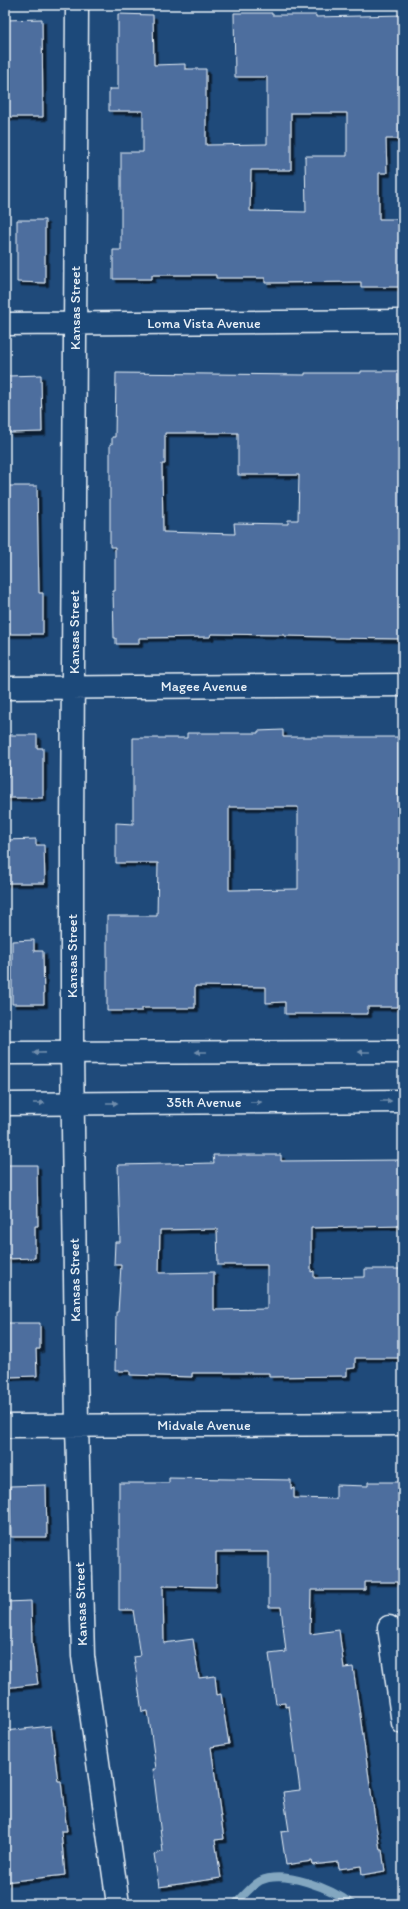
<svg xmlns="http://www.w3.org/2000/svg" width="408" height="1909" viewBox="0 0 408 1909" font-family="Itim,sans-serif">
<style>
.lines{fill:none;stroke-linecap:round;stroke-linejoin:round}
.stream{stroke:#83a7c0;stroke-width:8}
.building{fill:#4e6e9e;stroke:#e8f1f8;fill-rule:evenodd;filter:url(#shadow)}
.minor-casing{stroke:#e8f1f8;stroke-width:25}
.secondary-casing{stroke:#e8f1f8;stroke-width:25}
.minor{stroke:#1f4a7a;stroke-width:22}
.secondary{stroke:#1f4a7a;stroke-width:22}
.oneway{fill:#6f8dac}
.labels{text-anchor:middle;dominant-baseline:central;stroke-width:3;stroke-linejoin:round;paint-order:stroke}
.street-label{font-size:14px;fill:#e8f1f8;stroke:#1f4a7a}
</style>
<defs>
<filter id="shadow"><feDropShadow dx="3.5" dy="3.5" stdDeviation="0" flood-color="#0009"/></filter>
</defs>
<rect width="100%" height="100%" fill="#1f4a7a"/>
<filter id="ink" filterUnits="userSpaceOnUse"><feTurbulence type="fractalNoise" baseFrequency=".025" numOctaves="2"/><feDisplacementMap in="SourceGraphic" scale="8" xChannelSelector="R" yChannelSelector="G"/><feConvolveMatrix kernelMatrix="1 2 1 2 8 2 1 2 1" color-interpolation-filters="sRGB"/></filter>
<g filter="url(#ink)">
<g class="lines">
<!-- stream -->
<path class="stream" d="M 235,1904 C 243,1897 251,1886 260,1881 C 284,1869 332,1889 352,1904"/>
</g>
<!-- building -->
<path class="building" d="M 234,13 L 272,13 L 272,15 L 316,15 L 316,17 L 403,15 L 403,88 L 399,88 L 400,139 L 386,139 L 387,173 L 379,173 L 379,219 L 403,219 L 403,287 L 361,287 L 361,282 L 265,283 L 265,278 L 216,278 L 216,275 L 152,275 L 152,279 L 113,279 L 113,250 L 121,250 L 121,152 L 143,152 L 143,111 L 109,111 L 109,89 L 118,89 L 118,14 L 153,15 L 154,65 L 185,64 L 185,69 L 206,69 L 206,145 L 267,144 L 267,77 L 235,77 ZM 291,113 L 347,113 L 347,156 L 305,156 L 306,212 L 250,211 L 251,170 L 291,170 Z
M 42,19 L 43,117 L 5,117 L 5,20 Z
M 17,220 L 45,220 L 45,283 L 17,282 Z
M 361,371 L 400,371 L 399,409 L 403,409 L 403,639 L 330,638 L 330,637 L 284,636 L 284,635 L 211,634 L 210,637 L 139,638 L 139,644 L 116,644 L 116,638 L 114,638 L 113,591 L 115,591 L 115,547 L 110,547 L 110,444 L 112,444 L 112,437 L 115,437 L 116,373 L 305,375 L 305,373 L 361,373 ZM 165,433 L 238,433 L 238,475 L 299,475 L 298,520 L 288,520 L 288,524 L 234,523 L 235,534 L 163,532 L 162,464 L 165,464 Z
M 41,375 L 42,432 L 9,433 L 8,376 Z
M 5,486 L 37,486 L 39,593 L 43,593 L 43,634 L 5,634 Z
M 283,730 L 283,737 L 398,737 L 398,815 L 403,815 L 403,1007 L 368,1007 L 368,1014 L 285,1014 L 285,1002 L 266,1003 L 266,987 L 195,986 L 195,1008 L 142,1008 L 142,1011 L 107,1011 L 107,916 L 157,916 L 158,863 L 116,863 L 116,823 L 133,824 L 133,738 L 187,738 L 187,733 L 258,733 L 258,731 ZM 229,807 L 298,807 L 298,889 L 229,890 Z
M 9,735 L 37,735 L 37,748 L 43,748 L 43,798 L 5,798 L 5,776 L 10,776 Z
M 36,839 L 36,845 L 44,845 L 45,883 L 5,883 L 5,840 Z
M 34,940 L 34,951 L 43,951 L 44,1004 L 12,1004 L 12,941 Z
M 213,1155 L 281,1155 L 281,1161 L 403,1160 L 403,1226 L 311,1228 L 311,1272 L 314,1271 L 314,1278 L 365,1277 L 365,1269 L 403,1269 L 403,1358 L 355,1358 L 355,1368 L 347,1369 L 347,1376 L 269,1377 L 269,1373 L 192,1373 L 192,1377 L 130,1375 L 130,1371 L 115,1371 L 116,1312 L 118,1312 L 121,1265 L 114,1265 L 115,1242 L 120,1242 L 118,1165 L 214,1163 ZM 217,1229 L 218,1265 L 267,1265 L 267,1309 L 214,1310 L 214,1272 L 159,1273 L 160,1230 Z
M 5,1165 L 37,1165 L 38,1226 L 35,1226 L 35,1258 L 5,1259 Z
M 5,1323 L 40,1323 L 40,1349 L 36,1349 L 37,1376 L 8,1377 L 7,1349 L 5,1349 Z
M 169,1478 L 291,1480 L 291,1489 L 294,1488 L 294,1498 L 336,1499 L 336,1485 L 368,1486 L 368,1482 L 403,1482 L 403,1582 L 365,1582 L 365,1590 L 311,1590 L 310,1634 L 339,1630 L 344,1668 L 353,1667 L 375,1819 L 380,1850 L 382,1850 L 385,1871 L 362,1875 L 361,1866 L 339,1869 L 338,1862 L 313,1865 L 312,1861 L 286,1865 L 281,1832 L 289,1831 L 283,1792 L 300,1790 L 289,1706 L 285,1707 L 285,1703 L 276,1704 L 269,1654 L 286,1652 L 281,1607 L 269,1607 L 269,1552 L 216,1552 L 216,1587 L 163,1586 L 164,1643 L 193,1639 L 199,1678 L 215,1676 L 217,1695 L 221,1694 L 229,1744 L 211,1747 L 224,1839 L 215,1840 L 221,1878 L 159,1887 L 154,1854 L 163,1852 L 153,1769 L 156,1769 L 148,1711 L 142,1712 L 134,1657 L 140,1656 L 133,1610 L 119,1610 L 119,1483 L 169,1483 Z
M 46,1485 L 47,1537 L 11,1537 L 10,1486 Z
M 31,1601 L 32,1642 L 38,1684 L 5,1688 L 5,1602 Z
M 51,1726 L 58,1781 L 61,1781 L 67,1831 L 61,1831 L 65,1875 L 5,1882 L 5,1731 Z"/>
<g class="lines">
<!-- minor casing -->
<g class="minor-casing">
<path id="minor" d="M 77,5 L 72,834 L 72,1053 L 77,1425 L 83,1656 L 118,1904
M 5,324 L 403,321
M 5,688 L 403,685
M 5,1426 L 403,1424
M 389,1627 L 403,1723"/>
</g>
<!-- secondary casing -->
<g class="secondary-casing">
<path id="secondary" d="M 5,1053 L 403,1052
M 5,1104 L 403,1101"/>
</g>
<!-- minor -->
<use href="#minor" class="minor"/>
<!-- secondary -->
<use href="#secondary" class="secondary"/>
</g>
<!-- one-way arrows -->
<defs><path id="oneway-solid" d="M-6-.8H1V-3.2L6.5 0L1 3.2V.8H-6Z"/></defs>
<g class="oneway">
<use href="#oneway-solid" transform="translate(201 1052) rotate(180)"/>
<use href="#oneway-solid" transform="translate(364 1052) rotate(180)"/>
<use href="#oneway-solid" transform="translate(39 1053) rotate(179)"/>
<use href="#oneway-solid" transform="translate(386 1101)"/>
<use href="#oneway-solid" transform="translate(256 1102)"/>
<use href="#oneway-solid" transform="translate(39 1103)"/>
<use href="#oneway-solid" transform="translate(112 1103)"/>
</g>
</g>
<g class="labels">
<!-- street labels -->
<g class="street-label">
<text transform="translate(75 308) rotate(-90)">Kansas Street</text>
<text x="204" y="323">Loma Vista Avenue</text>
<text transform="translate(74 632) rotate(-90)">Kansas Street</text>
<text x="204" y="686">Magee Avenue</text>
<text transform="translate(72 956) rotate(-90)">Kansas Street</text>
<text x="204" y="1102">35th Avenue</text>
<text transform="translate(75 1280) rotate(-91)">Kansas Street</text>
<text x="204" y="1425">Midvale Avenue</text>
<text transform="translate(81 1604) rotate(-92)">Kansas Street</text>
</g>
</g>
<!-- margin -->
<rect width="408" height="1909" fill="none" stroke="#1f4a7a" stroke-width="20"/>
<rect x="10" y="10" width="388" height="1889" fill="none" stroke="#e8f1f8" stroke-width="1.5" filter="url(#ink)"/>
</svg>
